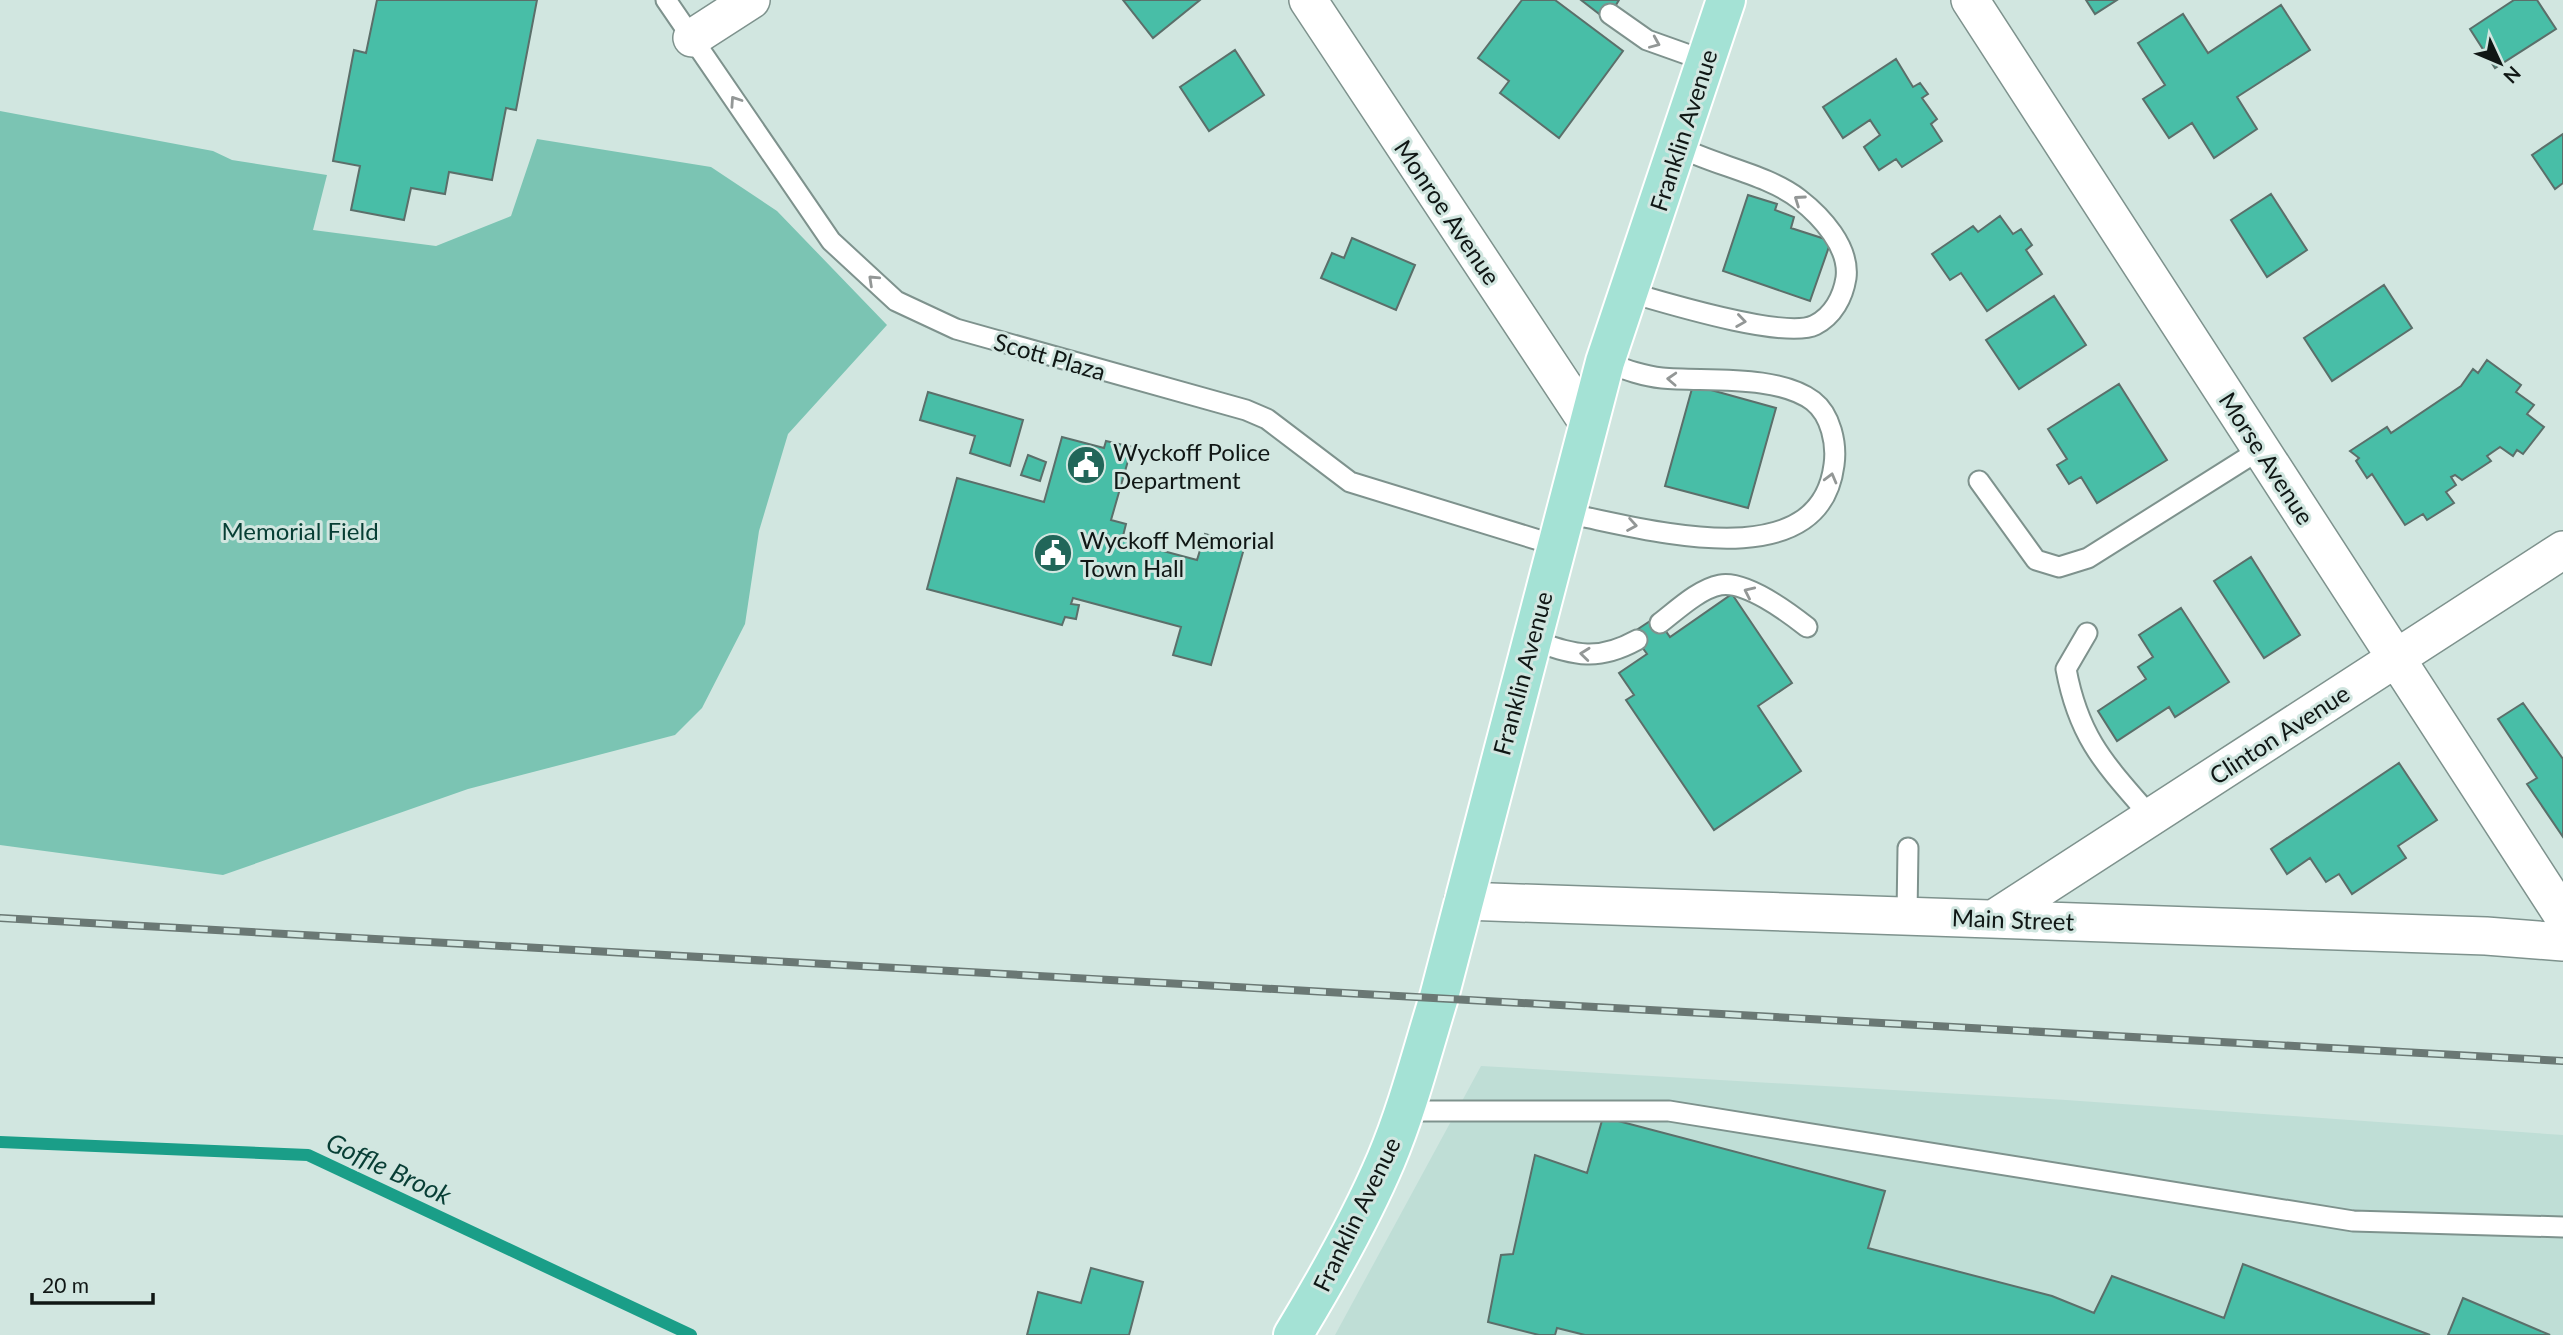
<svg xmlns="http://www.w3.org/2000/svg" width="2563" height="1335" viewBox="0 0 2563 1335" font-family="Lato,sans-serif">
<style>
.built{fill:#bfded6}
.green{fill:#7bc4b3}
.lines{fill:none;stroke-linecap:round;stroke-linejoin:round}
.stream{stroke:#1a9e88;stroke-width:12}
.building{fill:#48bea7;stroke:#5b6f6a;stroke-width:2}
.lane-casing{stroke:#7e928d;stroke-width:23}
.street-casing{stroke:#7e928d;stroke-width:40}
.primary-casing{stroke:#fff;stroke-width:42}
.lane{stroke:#fff;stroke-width:19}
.street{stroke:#fff;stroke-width:37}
.primary{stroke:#a4e2d5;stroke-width:38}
.rail-casing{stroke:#6a7874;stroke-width:8}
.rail{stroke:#d1e6e0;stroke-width:5;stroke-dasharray:16;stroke-linecap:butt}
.oneway{stroke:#939796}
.labels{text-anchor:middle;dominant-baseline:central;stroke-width:6;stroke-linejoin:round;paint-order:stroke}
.street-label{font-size:24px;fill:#101715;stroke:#d1e6e0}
.poi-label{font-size:24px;fill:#101715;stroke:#d1e6e0;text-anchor:start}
.park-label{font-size:24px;fill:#073e34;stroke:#d1e6e0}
.water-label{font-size:26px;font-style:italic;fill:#083e35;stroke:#d1e6e0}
</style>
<rect width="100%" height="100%" fill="#d1e6e0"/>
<!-- built -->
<path class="built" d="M 1481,1066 L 2066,1100 L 2563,1135 L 2563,1335 L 1335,1335 Z"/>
<!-- green -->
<path class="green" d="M 0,111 L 213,151 L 232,160 L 327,175 L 313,230 L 436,246 L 511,216 L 537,139 L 711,167 L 777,211 L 887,325 L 788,434 L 759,531 L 745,624 L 702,708 L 675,735 L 468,789 L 223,875 L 0,845 Z"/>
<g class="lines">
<!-- stream -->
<path class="stream" d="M 0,1142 L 308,1155 L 691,1335"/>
</g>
<!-- building -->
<path class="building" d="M 377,0 L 537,0 L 516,110 L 506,108 L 492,180 L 449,172 L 445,194 L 411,188 L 404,220 L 351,210 L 360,166 L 333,161 L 354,50 L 366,53 Z
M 1123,0 L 1200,0 L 1153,38 Z
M 1522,0 L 1555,0 L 1623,51 L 1559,138 L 1500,93 L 1509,81 L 1478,58 Z
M 1581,0 L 1619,0 L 1607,20 Z
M 2086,0 L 2117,0 L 2095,14 Z
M 2514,0 L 2537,0 L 2556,29 L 2495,68 L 2470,29 Z
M 2281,5 L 2310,50 L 2237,97 L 2257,129 L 2214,158 L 2192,123 L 2169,138 L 2143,99 L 2165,85 L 2138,43 L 2183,14 L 2208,53 Z
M 1235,50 L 1264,95 L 1209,131 L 1180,87 Z
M 1896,59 L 1913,87 L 1920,83 L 1928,94 L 1922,98 L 1937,119 L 1931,124 L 1942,141 L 1902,167 L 1896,159 L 1879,170 L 1864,147 L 1880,135 L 1870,120 L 1843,138 L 1823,107 Z
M 2563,134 L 2563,183 L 2555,189 L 2532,155 Z
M 2271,194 L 2307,250 L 2267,277 L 2231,220 Z
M 1748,195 L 1777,204 L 1775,210 L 1794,217 L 1791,228 L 1831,241 L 1810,301 L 1723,271 Z
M 2000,216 L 2013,234 L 2021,229 L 2032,245 L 2026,250 L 2042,274 L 1987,311 L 1961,273 L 1950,280 L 1932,254 L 1973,226 L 1978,232 Z
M 1352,238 L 1415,265 L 1396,310 L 1321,278 L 1332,253 L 1344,258 Z
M 2384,285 L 2412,328 L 2332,381 L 2304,338 Z
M 2054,296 L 2086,345 L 2019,389 L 1986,340 Z
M 2487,360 L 2521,385 L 2516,392 L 2534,405 L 2527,414 L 2544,427 L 2523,454 L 2517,450 L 2513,456 L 2500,447 L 2487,456 L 2491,461 L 2462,480 L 2455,475 L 2451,477 L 2456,485 L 2446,492 L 2454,503 L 2427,520 L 2423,514 L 2405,525 L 2372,474 L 2367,478 L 2356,461 L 2359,458 L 2350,451 L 2387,427 L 2391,433 L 2461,386 L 2473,369 L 2478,373 Z
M 2119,384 L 2167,460 L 2097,503 L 2081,477 L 2069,484 L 2057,465 L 2067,459 L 2048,429 Z
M 1693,385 L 1776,408 L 1748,508 L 1665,486 Z
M 928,392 L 1023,420 L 1010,466 L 970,453 L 975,436 L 920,420 Z
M 1062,437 L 1104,448 L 1106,441 L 1132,447 L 1111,520 L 1126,524 L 1122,540 L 1197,560 L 1205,534 L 1245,545 L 1211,665 L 1173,655 L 1181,627 L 1073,598 L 1071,604 L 1079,605 L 1076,619 L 1065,617 L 1062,625 L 927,589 L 957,478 L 1044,502 Z
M 1028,455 L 1046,462 L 1040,481 L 1021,475 Z
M 2251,557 L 2300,635 L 2264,658 L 2214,581 Z
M 1732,594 L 1792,683 L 1758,706 L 1801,771 L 1714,830 L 1626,700 L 1634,695 L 1619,673 L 1647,654 L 1632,633 L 1656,617 L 1670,637 Z
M 2181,608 L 2229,682 L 2175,717 L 2169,707 L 2117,741 L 2098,711 L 2146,679 L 2138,667 L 2153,657 L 2139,635 Z
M 2523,703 L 2563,759 L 2563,837 L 2527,784 L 2537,778 L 2498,719 Z
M 2399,763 L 2437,820 L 2398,846 L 2406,858 L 2352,894 L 2339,874 L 2326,882 L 2310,858 L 2287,874 L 2271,849 Z
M 1603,1117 L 1885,1191 L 1868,1248 L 2052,1296 L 2094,1313 L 2112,1276 L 2224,1318 L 2243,1264 L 2430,1335 L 1585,1335 L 1557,1328 L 1555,1335 L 1539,1335 L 1488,1322 L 1501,1255 L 1513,1254 L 1535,1155 L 1587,1173 Z
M 1091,1268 L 1143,1282 L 1129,1335 L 1027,1335 L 1038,1292 L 1081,1303 Z
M 2463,1298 L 2550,1335 L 2448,1335 Z"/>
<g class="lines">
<!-- lane casing -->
<g class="lane-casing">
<path id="lane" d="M 666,0 L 831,241 L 896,301 L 956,329 L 1246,410 L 1267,419 L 1350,482 L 1555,545
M 1610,14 L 1647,40 L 1706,61
M 1628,292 C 1663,302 1785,340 1815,325 C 1833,316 1843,297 1846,278 C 1850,247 1821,216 1799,199 C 1769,175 1713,165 1677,146
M 1979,481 L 2036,560 L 2059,567 L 2088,558 L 2261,449
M 1564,513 C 1638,526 1819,583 1834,465 C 1837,444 1831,415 1813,401 C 1777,374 1705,382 1662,378 C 1642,376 1624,369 1605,362
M 1660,623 C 1677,610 1699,589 1720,585 C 1745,580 1788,612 1807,627
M 2087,633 L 2066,669 C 2079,739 2106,765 2151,817
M 1531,640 C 1574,654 1595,663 1637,640
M 1907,915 L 1908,848
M 1403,1111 L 1669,1111 L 2353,1221 L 2563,1227"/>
</g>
<!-- street casing -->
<g class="street-casing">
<path id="street" d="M 1308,0 L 1588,423
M 1970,0 L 2563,916
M 692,38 L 751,0
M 1463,901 L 2486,936 L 2563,942
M 1995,918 L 2563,550"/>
</g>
<!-- primary casing -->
<g class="primary-casing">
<path id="primary" d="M 1293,1335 C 1327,1279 1360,1221 1386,1160 C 1408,1108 1422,1052 1439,997 L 1605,362 L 1726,0"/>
</g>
<!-- lane -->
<use href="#lane" class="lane"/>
<!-- street -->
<use href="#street" class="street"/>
<!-- primary -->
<use href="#primary" class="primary"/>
<!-- rail casing -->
<g class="rail-casing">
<path id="rail" d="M 0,918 L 2563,1061"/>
</g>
<!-- rail -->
<use href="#rail" class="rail"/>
</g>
<!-- one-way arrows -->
<defs><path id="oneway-chevron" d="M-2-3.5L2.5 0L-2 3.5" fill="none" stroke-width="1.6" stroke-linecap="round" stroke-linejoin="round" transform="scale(1.75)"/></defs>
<g class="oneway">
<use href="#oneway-chevron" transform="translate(1655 43) rotate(23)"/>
<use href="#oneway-chevron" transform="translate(735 101) rotate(-124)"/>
<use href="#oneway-chevron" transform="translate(1799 200) rotate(-145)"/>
<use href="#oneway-chevron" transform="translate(873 280) rotate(-137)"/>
<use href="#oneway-chevron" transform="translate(1741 321) rotate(8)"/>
<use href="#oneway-chevron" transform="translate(1672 379) rotate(-177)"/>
<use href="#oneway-chevron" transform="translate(1831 478) rotate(-75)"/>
<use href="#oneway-chevron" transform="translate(1632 525) rotate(10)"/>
<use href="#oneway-chevron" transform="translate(1749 592) rotate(-155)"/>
<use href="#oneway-chevron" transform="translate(1585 654) rotate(-174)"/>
</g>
<!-- icons -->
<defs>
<g id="civic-disc" transform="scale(2.0125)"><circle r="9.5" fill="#216659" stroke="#d1e6e0"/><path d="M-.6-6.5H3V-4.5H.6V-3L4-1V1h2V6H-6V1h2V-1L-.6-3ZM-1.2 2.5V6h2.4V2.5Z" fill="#fff"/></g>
</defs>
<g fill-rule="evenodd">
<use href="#civic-disc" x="1086" y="465"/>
<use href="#civic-disc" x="1053" y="553"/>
</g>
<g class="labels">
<!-- street labels -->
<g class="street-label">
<text transform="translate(1683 130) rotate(-72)">Franklin Avenue</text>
<text transform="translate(1448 212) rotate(56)">Monroe Avenue</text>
<text transform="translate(1050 356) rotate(16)">Scott Plaza</text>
<text transform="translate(2267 458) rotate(57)">Morse Avenue</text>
<text transform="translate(1522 673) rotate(-75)">Franklin Avenue</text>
<text transform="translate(2279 734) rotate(-33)">Clinton Avenue</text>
<text transform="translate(2013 919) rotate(2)">Main Street</text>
<text transform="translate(1356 1214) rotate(-64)">Franklin Avenue</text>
</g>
<!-- poi labels -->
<g class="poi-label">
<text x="1113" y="451">Wyckoff Police<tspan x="1113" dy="28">Department</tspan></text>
<text x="1080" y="539">Wyckoff Memorial<tspan x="1080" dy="28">Town Hall</tspan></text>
</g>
<!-- park labels -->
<g class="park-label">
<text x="300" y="530">Memorial Field</text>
</g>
<!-- water labels -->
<g class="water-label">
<text transform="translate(389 1168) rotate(25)">Goffle Brook</text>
</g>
</g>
<!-- north arrow -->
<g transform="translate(2500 63) rotate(134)" stroke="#d1e6e0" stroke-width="5" paint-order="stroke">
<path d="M0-5L12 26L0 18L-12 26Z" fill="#101715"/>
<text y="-10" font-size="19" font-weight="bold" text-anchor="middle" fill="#101715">N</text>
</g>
<!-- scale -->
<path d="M32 1293v10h121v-10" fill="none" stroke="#101715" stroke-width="3.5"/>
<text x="42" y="1293" font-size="21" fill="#101715" stroke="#d1e6e0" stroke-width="5" paint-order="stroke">20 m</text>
</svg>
